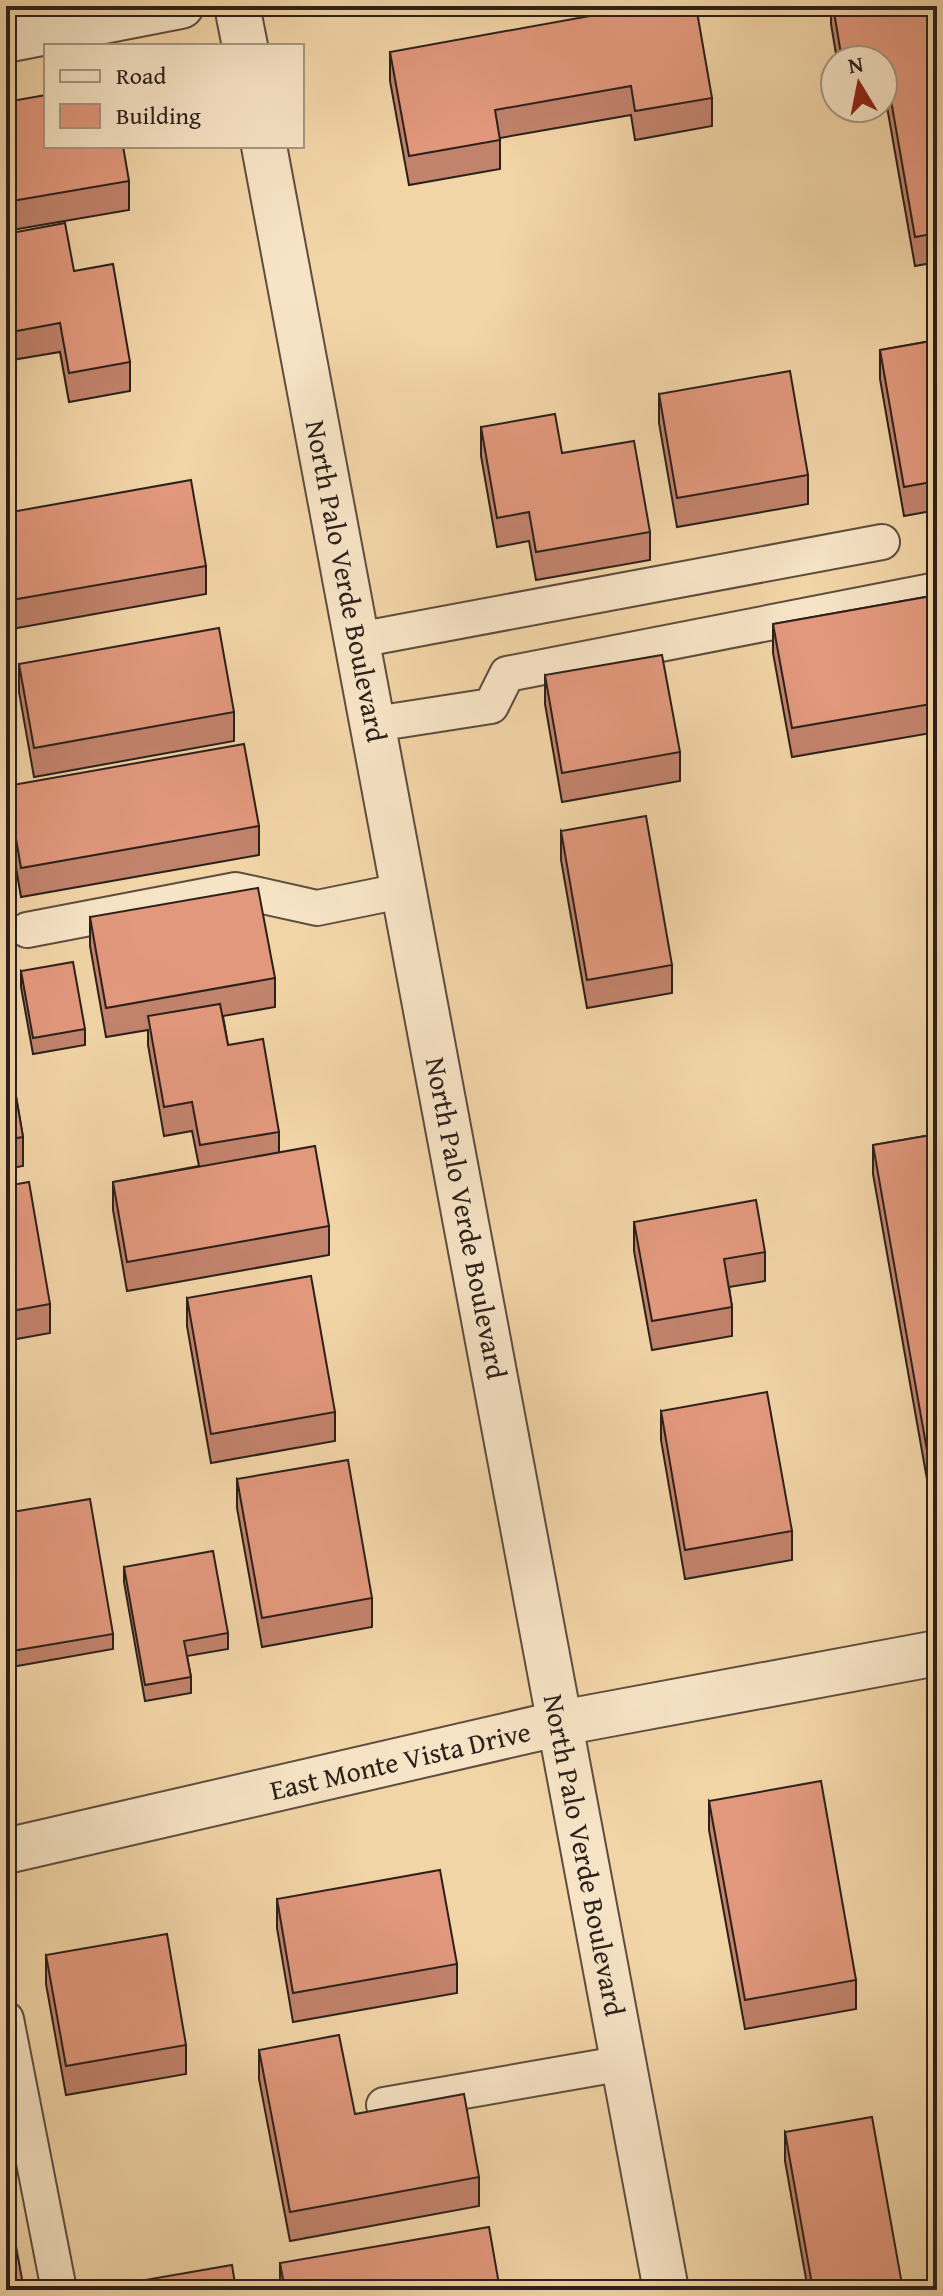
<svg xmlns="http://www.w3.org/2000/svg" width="943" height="2296" viewBox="0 0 943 2296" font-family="'Gentium Book Plus',serif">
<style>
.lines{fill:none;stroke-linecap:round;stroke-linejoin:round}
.service-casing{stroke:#5e4d3e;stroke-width:38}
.minor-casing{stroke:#5e4d3e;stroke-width:48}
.service{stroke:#f7e4c6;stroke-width:34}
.minor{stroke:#f7e4c6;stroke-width:44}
.wall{fill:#c2836c;stroke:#2c201b;stroke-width:2}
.building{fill:#e2987d;stroke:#2c201b;stroke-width:2}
.labels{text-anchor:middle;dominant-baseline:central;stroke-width:8;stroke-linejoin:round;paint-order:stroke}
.street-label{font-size:28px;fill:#2c201b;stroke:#f7e4c6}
</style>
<rect width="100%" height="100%" fill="#f2d5a7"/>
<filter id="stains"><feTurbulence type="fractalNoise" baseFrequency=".0025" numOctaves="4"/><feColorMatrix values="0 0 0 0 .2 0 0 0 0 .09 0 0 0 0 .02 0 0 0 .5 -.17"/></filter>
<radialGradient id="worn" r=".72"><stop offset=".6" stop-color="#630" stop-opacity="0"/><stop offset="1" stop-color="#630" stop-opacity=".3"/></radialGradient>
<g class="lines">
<!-- service casing -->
<g class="service-casing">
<path id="service" d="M 358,640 L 882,542
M 375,724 L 491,706 L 507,674 L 937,590
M 27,930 L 236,890 L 317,908 L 406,890
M 6,2019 L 59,2290
M 384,2105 L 624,2063"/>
</g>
<!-- minor casing -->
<g class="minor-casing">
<path id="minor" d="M 237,6 L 245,46
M 6,40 L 181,6
M 264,146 L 666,2290
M 6,1851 L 561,1723 L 937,1653"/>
</g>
<!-- service -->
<use href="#service" class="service"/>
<!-- minor -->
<use href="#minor" class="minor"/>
</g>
<!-- wall -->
<path class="wall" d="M 831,6 L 937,6 L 937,262 L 915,266 L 886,101 L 883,101 L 883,60 L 837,60 L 831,24 Z
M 390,52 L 712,98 L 712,126 L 635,140 L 631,115 L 500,138 L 500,169 L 409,185 L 390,81 Z
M 6,102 L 46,146 L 129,181 L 129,210 L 6,231 Z
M 6,234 L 74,271 L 130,362 L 130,391 L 69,402 L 60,352 L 6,361 Z
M 937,340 L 937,510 L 904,516 L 880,379 L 880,350 Z
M 659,394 L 808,475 L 808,504 L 677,527 L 659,423 Z
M 481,427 L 562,453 L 650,532 L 650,560 L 536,580 L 529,541 L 497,547 L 481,456 Z
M 6,513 L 206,566 L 206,594 L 6,630 Z
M 937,595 L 937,732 L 792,757 L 773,653 L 773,624 Z
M 19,664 L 234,712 L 234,741 L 34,777 L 19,692 Z
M 545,675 L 680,752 L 680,781 L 562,802 L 545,704 Z
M 937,749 L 937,839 L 927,780 L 927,751 Z
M 7,786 L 259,826 L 259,855 L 21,897 L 7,815 Z
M 561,831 L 672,965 L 672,993 L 587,1008 L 561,860 Z
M 90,917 L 275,978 L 275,1007 L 223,1016 L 228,1045 L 279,1132 L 279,1152 L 329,1226 L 329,1255 L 127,1291 L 113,1210 L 113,1182 L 199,1166 L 192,1131 L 164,1136 L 148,1045 L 148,1030 L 106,1037 L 90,946 Z
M 21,971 L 85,1029 L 85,1045 L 33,1054 L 21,987 Z
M 6,1038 L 23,1137 L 23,1166 L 6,1169 Z
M 937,1134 L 937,1483 L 928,1485 L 873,1174 L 873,1145 Z
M 6,1186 L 50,1304 L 50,1333 L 6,1341 Z
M 634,1222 L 765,1252 L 765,1281 L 729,1287 L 732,1307 L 732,1336 L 652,1350 L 634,1251 Z
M 187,1298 L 335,1412 L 335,1441 L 211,1463 L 187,1326 Z
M 661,1411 L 792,1531 L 792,1560 L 685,1579 L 661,1440 Z
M 237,1479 L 372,1598 L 372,1627 L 262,1647 L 237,1508 Z
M 6,1513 L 113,1634 L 113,1649 L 6,1668 Z
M 124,1567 L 228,1633 L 228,1649 L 187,1656 L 191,1677 L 191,1693 L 145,1701 L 124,1582 Z
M 709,1801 L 856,1980 L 856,2009 L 745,2029 L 709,1830 Z
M 277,1899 L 457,1964 L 457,1993 L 293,2022 L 277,1928 Z
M 46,1955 L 186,2045 L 186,2074 L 66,2095 L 46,1984 Z
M 259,2050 L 355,2114 L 479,2177 L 479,2206 L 290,2241 L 259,2079 Z
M 785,2132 L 903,2290 L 808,2290 L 785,2161 Z
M 280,2263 L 500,2290 L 280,2290 Z"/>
<!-- building -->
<path class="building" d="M 645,6 L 696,6 L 712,98 L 635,111 L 631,86 L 495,110 L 500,140 L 409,156 L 390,52 Z
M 833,6 L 937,6 L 937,233 L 915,237 L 886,72 L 883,72 L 883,60 L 842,60 Z
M 46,95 L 46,146 L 123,146 L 129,181 L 6,202 L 6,102 Z
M 65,223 L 74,271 L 113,264 L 130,362 L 69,373 L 60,323 L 6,333 L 6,234 Z
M 937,340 L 937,481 L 904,487 L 880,350 Z
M 790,371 L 808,475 L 677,498 L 659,394 Z
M 555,414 L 562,453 L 634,441 L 650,532 L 536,552 L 529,512 L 497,518 L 481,427 Z
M 191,480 L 206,566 L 6,601 L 6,513 Z
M 937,595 L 937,703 L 792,728 L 773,624 Z
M 219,628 L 234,712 L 34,748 L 19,664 Z
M 662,655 L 680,752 L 562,773 L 545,675 Z
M 244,744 L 259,826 L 21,868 L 7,786 Z
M 937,749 L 937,810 L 927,751 Z
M 646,816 L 672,965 L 587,980 L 561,831 Z
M 258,888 L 275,978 L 106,1008 L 90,917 Z
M 73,962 L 85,1029 L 33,1038 L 21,971 Z
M 220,1004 L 228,1045 L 263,1039 L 279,1132 L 200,1145 L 192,1102 L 164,1107 L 148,1016 Z
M 6,1038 L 23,1137 L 6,1140 Z
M 937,1134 L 937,1454 L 928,1456 L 873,1145 Z
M 315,1146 L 329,1226 L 127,1262 L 113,1182 Z
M 29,1182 L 50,1304 L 6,1312 L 6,1186 Z
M 756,1200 L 765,1252 L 724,1259 L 732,1307 L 652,1321 L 634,1222 Z
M 311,1276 L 335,1412 L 211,1434 L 187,1298 Z
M 767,1392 L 792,1531 L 685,1550 L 661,1411 Z
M 348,1460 L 372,1598 L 262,1618 L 237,1479 Z
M 90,1499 L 113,1634 L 6,1652 L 6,1513 Z
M 213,1551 L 228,1633 L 184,1641 L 191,1677 L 145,1685 L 124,1567 Z
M 821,1781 L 856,1980 L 745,2000 L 709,1801 Z
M 440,1870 L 457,1964 L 293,1993 L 277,1899 Z
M 167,1934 L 186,2045 L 66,2066 L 46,1955 Z
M 339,2035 L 355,2114 L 464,2094 L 479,2177 L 290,2212 L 259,2050 Z
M 872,2117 L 903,2290 L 813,2290 L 785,2132 Z
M 6,2192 L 24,2290 L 6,2290 Z
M 489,2227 L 500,2290 L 285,2290 L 280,2263 Z
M 232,2265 L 236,2290 L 146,2290 L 145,2280 Z"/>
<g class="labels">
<!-- street labels -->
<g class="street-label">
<text transform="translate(347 581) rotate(79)">North Palo Verde Boulevard</text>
<text transform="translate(467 1218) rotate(79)">North Palo Verde Boulevard</text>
<text transform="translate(400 1760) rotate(-13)">East Monte Vista Drive</text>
<text transform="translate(585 1855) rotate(79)">North Palo Verde Boulevard</text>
</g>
</g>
<!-- margin -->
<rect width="943" height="2296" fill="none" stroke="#f2d5a7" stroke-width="32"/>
<rect x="8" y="8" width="927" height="2280" fill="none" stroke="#2c201b" stroke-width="4"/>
<rect x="16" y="16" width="911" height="2264" fill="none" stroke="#2c201b" stroke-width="2"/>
<!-- legend -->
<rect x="44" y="44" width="260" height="104" fill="#f7e4c6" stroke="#a69682" stroke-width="2"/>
<rect x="60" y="70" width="40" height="12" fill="#f7e4c6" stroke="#a69682" stroke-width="2"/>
<text x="116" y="84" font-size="24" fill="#2c201b">Road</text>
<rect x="60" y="104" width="40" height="24" fill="#e2987d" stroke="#a69682" stroke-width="2"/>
<text x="116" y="124" font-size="24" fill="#2c201b">Building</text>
<!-- north arrow -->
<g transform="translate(859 84) rotate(350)"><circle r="38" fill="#f7e4c6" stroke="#a69682" stroke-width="2"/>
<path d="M0-6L14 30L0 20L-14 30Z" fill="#8f2418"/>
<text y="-12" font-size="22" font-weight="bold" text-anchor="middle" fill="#2c201b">N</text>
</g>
<rect width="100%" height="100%" filter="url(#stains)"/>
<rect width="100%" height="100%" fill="url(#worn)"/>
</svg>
